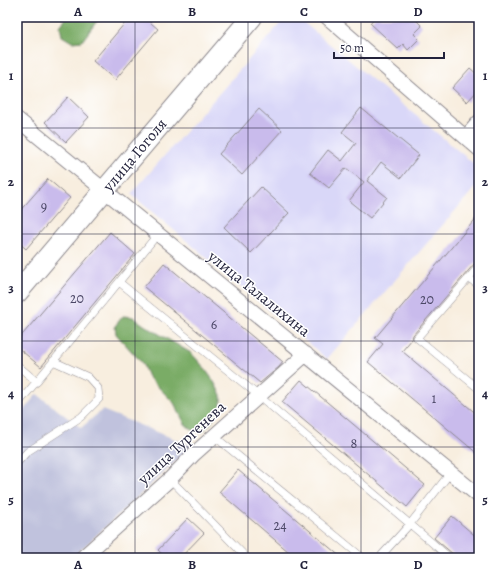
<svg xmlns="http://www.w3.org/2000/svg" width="496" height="575" viewBox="0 0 496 575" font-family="Alegreya,serif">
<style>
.built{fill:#d9d7f8}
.industrial{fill:#c0c2dd}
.forest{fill:#7aac66;stroke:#4e6750}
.building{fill:#c9bbec}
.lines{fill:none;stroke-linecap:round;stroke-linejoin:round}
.lane-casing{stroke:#8d888d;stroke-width:8}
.street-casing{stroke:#8d888d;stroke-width:16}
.secondary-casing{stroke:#8d888d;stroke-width:22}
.lane{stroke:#fff;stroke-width:7}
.street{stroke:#fff;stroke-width:14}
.secondary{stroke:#fff;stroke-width:20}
.grid{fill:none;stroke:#22223b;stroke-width:1;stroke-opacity:0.55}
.labels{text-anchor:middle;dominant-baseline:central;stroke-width:3;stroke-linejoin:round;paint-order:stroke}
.number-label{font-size:14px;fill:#4c4867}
.street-label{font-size:16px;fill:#22223b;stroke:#fff}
.neatline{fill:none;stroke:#22223b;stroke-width:1.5}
.grid-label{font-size:13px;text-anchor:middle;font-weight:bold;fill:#22223b}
</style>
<rect width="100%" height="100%" fill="#fff"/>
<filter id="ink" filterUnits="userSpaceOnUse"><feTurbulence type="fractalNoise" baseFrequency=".025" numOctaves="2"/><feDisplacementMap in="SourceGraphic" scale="8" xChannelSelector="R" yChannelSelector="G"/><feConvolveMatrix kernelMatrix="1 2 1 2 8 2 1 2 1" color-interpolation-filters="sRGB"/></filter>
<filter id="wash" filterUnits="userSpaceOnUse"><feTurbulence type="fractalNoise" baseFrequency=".012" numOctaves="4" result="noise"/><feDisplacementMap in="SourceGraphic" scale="16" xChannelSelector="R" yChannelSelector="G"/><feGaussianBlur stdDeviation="0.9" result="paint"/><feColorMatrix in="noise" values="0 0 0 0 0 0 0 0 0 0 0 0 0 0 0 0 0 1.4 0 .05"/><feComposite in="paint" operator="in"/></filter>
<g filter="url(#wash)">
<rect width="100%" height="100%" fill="#f8eedf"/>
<!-- built -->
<path class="built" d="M 286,17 L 297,17 L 479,168 L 479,183 L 327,359 L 131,194 Z"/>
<!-- industrial -->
<path class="industrial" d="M 37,394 L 81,428 L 102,410 L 192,446 L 72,558 L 17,558 L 17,418 Z"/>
<!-- forest -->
<path class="forest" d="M 67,17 L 100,17 L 82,41 L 72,42 L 62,36 L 60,26 Z
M 123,316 L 133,317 L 144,325 L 191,353 L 202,365 L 213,380 L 221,395 L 221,407 L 211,423 L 202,432 L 192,430 L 185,424 L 174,403 L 148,377 L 142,363 L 116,334 L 115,326 Z"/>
<g id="blocks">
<!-- building -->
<path class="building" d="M 130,17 L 144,17 L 158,29 L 115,80 L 93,61 Z
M 375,17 L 413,17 L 422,26 L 414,34 L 419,39 L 408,50 L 403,44 L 398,49 L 370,23 Z
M 470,68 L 479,76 L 479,89 L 467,102 L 452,88 Z
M 68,97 L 89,117 L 66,142 L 45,122 Z
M 361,108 L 419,155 L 401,178 L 381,162 L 367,181 L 387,197 L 370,218 L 349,201 L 364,182 L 346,168 L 329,188 L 310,173 L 328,150 L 342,161 L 356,143 L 342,132 Z
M 259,109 L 282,130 L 242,175 L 219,154 Z
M 48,179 L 70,198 L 26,249 L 17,241 L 17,214 Z
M 261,187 L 289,213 L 251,253 L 224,227 Z
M 479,215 L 479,260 L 475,263 L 413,335 L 412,339 L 402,351 L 479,416 L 479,455 L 368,362 L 383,344 L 375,338 Z
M 110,232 L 135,254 L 41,367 L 17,347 L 17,341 Z
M 164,263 L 283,362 L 279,367 L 260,383 L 144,287 Z
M 301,380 L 425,485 L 407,507 L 282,402 Z
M 238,470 L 342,558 L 296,558 L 219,492 Z
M 452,516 L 479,539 L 479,558 L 455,558 L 453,554 L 434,538 Z
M 188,518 L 204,533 L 180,558 L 166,558 L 158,550 Z"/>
</g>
</g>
<g filter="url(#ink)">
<use href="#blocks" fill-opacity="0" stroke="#8d888d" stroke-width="1"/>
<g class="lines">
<!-- lane casing -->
<g class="lane-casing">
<path id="lane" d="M 479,266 L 417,338 L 479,389
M 469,278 L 479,286
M 119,282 L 157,235
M 17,365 L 37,382
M 17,405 L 119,282 L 259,396 L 450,558
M 214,436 L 363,558
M 17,463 L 27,452 L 81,417 L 99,399 L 98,388 L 88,377 L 53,361
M 170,479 L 247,558
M 379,558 L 410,524 L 451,472"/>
</g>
<!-- street casing -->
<g class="street-casing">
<path id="street" d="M 327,17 L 479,149
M 17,119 L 479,496
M 466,137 L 479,122
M 82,558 L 170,479 L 194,454 L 306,354"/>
</g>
<!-- secondary casing -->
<g class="secondary-casing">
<path id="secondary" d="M 17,293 L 252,17"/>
</g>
<!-- lane -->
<use href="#lane" class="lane"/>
<!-- street -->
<use href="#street" class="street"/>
<!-- secondary -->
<use href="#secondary" class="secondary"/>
</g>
</g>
<!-- grid -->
<path class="grid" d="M 135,17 L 135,558M 248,17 L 248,558M 361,17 L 361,558M 17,128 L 479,128M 17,234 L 479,234M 17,341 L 479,341M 17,447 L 479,447"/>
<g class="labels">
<!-- number labels -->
<g class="number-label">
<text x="44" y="206">9</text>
<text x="77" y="298">20</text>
<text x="427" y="299">20</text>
<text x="214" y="324">6</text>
<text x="434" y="398">1</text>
<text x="354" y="443">8</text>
<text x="280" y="525">24</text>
</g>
<!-- street labels -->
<g class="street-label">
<text transform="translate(135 155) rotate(-50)">улица Гоголя</text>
<text transform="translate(259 294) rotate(39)">улица Талалихина</text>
<text transform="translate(182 443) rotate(-43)">улица Тургенева</text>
</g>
</g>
<!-- margin -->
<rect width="496" height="575" fill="none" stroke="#fff" stroke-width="44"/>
<!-- scale -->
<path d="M334 52v6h110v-6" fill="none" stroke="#22223b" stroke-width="2"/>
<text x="340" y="52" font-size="12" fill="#22223b" stroke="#ffffff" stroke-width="3" paint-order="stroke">50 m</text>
<rect x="22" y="22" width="452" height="531" class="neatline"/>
<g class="grid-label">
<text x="78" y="16">A</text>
<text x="192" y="16">B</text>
<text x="304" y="16">C</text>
<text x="418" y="16">D</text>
<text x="11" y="80">1</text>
<text x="485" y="80">1</text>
<text x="11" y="186">2</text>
<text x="485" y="186">2</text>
<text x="11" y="292">3</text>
<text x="485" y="292">3</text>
<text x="11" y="398">4</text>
<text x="485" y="398">4</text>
<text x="11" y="504">5</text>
<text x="485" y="504">5</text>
<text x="78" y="569">A</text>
<text x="192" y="569">B</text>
<text x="304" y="569">C</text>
<text x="418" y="569">D</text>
</g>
</svg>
